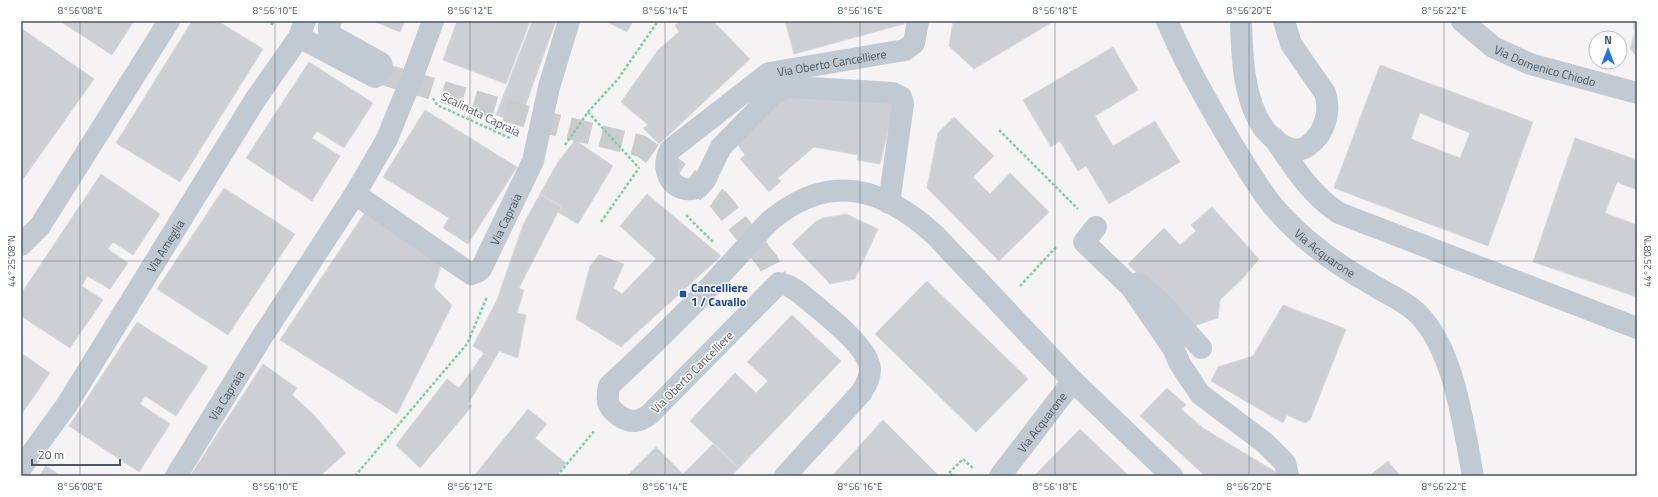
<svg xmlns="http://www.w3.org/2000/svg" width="1658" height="497" viewBox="0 0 1658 497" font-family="'Titillium Web',sans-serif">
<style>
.building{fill:#cdcfd5;stroke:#d7d9de;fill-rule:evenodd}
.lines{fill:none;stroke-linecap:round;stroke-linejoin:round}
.minor-tunnel{stroke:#caccce;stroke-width:22;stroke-dasharray:22 11;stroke-linecap:butt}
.path{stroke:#7ad0a6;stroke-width:2.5;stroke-dasharray:3 2;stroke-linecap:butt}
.minor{stroke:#c1cad2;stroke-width:22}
.ticks{fill:none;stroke:#4a5661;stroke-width:1;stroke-opacity:0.45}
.transit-dot{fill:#1a4fb4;stroke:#fff;stroke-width:1.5}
.labels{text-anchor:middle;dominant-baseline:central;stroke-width:3;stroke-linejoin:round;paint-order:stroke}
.street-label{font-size:12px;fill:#4a5661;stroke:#fff}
.transit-label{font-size:12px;font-weight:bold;fill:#164399;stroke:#fff;text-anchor:start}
.neatline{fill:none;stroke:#4a5661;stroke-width:1.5}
.ticks-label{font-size:10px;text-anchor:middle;fill:#4a5661}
</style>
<rect width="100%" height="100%" fill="#f5f3f3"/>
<!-- building -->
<path class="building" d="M 65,21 L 134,21 L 112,55 L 63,23 Z
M 192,21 L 218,21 L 263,49 L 180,182 L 116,143 Z
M 373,21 L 405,21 L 400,32 Z
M 457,21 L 530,21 L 506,84 L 443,60 Z
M 532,21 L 556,21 L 519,123 L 496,115 Z
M 605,21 L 633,21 L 627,32 Z
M 680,21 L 713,21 L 750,59 L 659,144 L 643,128 L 648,125 L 621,102 L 658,50 L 679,32 L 675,25 Z
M 785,21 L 911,21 L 911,22 L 794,54 Z
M 953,21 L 1054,21 L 974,69 L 949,46 Z
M 1635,21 L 1637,21 L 1637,57 L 1630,49 L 1635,32 L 1633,27 Z
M 21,28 L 94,79 L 21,182 Z
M 1113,47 L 1138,90 L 1095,116 L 1113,146 L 1155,121 L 1180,162 L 1109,204 L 1086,166 L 1078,171 L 1060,141 L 1051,147 L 1023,100 Z
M 309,62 L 373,103 L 344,148 L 317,131 L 312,138 L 340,156 L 312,201 L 246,158 Z
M 1380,65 L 1533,122 L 1488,246 L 1334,188 ZM 1420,113 L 1470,133 L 1460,158 L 1411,139 Z
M 788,92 L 896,99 L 880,164 L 857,160 L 858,155 L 814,147 L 778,178 L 781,181 L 769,192 L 740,159 L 745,155 L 734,140 Z
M 425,110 L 517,167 L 468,244 L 443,228 L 449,218 L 383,177 Z
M 954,117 L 994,156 L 973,177 L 990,194 L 1010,173 L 1049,212 L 999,261 L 927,188 L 938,133 Z
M 1575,138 L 1637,160 L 1637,190 L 1617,182 L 1605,213 L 1637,225 L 1637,297 L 1533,262 Z
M 575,140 L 613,166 L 578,224 L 558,212 L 562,207 L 540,194 L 558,162 Z
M 101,174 L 160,214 L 133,255 L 113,242 L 108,249 L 128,263 L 110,289 L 87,276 L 82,286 L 103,300 L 70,348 L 21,316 L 21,294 Z
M 224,188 L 295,234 L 228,335 L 157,289 Z
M 540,194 L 562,207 L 558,212 L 519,288 L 524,290 L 517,313 L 526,315 L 518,358 L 499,351 L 494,360 L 473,346 L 497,300 L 523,225 Z
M 647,194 L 721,256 L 621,347 L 576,319 L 590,266 L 599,255 L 624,264 L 613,288 L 622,294 L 656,259 L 620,226 Z
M 1212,207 L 1259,259 L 1244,277 L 1220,300 L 1218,318 L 1191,327 L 1128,264 L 1164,228 L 1180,245 L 1196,231 L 1191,225 Z
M 366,211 L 441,266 L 434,287 L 452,305 L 397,414 L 280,340 Z
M 846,214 L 878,229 L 855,279 L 830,284 L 792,244 L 815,222 L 823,218 Z
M 927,281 L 1028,379 L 976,432 L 875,334 Z
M 1283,305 L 1346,329 L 1310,420 L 1305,423 L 1287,415 L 1283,423 L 1211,381 L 1218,367 L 1253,356 Z
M 792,315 L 841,361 L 739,468 L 690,421 L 735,373 L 756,393 L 768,381 L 747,362 Z
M 137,322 L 208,367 L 176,416 L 145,396 L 140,404 L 170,424 L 139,472 L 69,426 Z
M 21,353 L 50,373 L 21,415 Z
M 484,353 L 494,360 L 468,404 L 472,406 L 420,468 L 396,445 L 447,379 L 459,388 Z
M 263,364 L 297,388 L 292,395 L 314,415 L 346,453 L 320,476 L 190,476 Z
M 1167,388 L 1186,405 L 1181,409 L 1203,428 L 1279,474 L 1277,476 L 1206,476 L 1203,474 L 1140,416 Z
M 528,409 L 547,424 L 535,438 L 566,463 L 556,476 L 474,476 Z
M 883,420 L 939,476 L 832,476 Z
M 1080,429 L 1129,476 L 1034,476 Z
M 713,444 L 739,468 L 731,476 L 685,476 L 683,474 Z
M 656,447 L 685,476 L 627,476 Z
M 1388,461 L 1400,476 L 1369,476 Z
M 46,466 L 61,476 L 39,476 Z"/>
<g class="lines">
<!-- minor-tunnel -->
<path class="minor-tunnel" d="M 379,73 L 548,123 L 641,146 L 719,200 L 768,262 L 779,283"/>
<!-- path -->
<path class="path" d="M 266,21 L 275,25
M 433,98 L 437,105 L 510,138
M 588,112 L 639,168
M 999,130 L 1078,209
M 565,145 L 588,112 L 618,79 L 658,21
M 686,215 L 714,243
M 601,222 L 639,168
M 1020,286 L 1057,246
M 355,476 L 467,344 L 487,297
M 557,476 L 595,430
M 953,476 L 949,473 L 963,459 L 974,469"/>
<!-- minor -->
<g class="minor">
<path id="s1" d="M 1167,21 C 1187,68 1213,113 1240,157 C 1253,177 1265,199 1282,216 C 1307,243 1336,264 1368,282 C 1381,291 1397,297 1410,307 C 1454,340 1463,425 1473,476"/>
<path d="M 1241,21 C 1242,55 1243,101 1265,130 C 1274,140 1287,152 1301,149 C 1304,149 1306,147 1309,145 C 1325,133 1331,111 1325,93 L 1291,44 L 1284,21"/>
<path id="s2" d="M 1462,21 L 1493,47 L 1530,64 L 1637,93"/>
<path d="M 299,37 L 375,77 L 382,67 L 381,63 L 329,34 L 329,26 L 331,21"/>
<path d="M 1274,138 C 1293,166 1310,194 1339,213 L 1637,328"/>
<path id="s3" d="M 355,194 L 471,274 L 477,272 L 481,269 L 533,161 L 549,87 L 569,21"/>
<path id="s4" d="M 889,203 L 903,104 L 901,97 L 893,93 L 793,87 L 785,88 L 772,95 L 721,147 L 705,180 L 698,188 C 673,195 659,171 670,150 L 769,73 L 905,50 L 914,43 L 918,21"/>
<path d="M 1096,227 L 1084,242 L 1131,287 L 1173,348 L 1180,364 L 1200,394 L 1265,443 L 1285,463 L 1288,476"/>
<path d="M 21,245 L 40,226 L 169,21"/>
<path d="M 1139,283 L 1162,304 L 1201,348"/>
<path id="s5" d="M 21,468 L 66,406 L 255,100 L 299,37 L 305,21"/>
<path id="s6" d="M 176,476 L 260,340 L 355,194 L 387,139 L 415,70 L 433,21"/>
<path d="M 785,476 L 861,393 C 865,386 870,379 870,370 C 870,346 818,309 800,293 L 789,286 L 779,283 L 650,414 C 646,417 641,420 636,421 C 625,422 611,412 608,402 C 607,396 608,391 609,386 C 642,355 674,325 704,293 C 719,277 733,261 747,246 C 755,238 762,228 770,221 C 829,171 883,187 936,236 L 1073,381 L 1172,476"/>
<path id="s7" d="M 1000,476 L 1073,381"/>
</g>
</g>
<!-- ticks -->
<path class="ticks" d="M 80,21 L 80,476M 275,21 L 275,476M 470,21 L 470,476M 665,21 L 665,476M 860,21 L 860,476M 1055,21 L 1055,476M 1249,21 L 1249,476M 1444,21 L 1444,476M 21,261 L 1637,261"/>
<!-- markers -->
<rect class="transit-dot" x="679" y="290" width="8" height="8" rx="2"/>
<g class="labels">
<!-- street labels -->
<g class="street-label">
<text stroke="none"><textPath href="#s4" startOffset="610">Via Oberto Cancelliere</textPath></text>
<text stroke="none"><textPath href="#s2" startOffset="96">Via Domenico Chiodo</textPath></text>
<text transform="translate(481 114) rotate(26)">Scalinata Capraia</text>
<text stroke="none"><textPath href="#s3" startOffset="208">Via Capraia</textPath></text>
<text stroke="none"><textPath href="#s5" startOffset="265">Via Ameglia</textPath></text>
<text stroke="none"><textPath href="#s1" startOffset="284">Via Acquarone</textPath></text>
<text transform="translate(692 372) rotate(-45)">Via Oberto Cancelliere</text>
<text stroke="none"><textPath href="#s6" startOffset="95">Via Capraia</textPath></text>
<text stroke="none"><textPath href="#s7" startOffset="68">Via Acquarone</textPath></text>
</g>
<!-- transit labels -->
<g class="transit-label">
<text x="691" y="287">Cancelliere<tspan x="691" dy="14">1 / Cavallo</tspan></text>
</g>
</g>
<!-- border -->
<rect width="1658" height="497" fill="none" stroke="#ffffff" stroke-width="44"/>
<!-- north arrow -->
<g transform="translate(1608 50)"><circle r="19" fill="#ffffff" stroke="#b7bbc0"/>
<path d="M0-3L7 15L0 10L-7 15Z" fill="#1a73e8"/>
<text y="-6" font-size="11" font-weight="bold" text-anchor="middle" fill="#4a5661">N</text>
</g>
<!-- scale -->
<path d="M32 459v6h88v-6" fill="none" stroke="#4a5661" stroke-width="2"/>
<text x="38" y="459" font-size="12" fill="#4a5661" stroke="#ffffff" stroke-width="3" paint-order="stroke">20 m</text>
<rect x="22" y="22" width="1614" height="453" class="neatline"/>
<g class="ticks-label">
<text x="80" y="14">8°56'08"E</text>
<text x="275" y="14">8°56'10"E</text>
<text x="470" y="14">8°56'12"E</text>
<text x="665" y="14">8°56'14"E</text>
<text x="860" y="14">8°56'16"E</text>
<text x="1055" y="14">8°56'18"E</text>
<text x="1249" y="14">8°56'20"E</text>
<text x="1444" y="14">8°56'22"E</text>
<text transform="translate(11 261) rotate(-90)" y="4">44°25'08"N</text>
<text transform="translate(1647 261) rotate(-90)" y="4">44°25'08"N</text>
<text x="80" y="490">8°56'08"E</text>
<text x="275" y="490">8°56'10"E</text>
<text x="470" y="490">8°56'12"E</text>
<text x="665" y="490">8°56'14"E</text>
<text x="860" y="490">8°56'16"E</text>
<text x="1055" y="490">8°56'18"E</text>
<text x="1249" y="490">8°56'20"E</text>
<text x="1444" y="490">8°56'22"E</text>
</g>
</svg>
